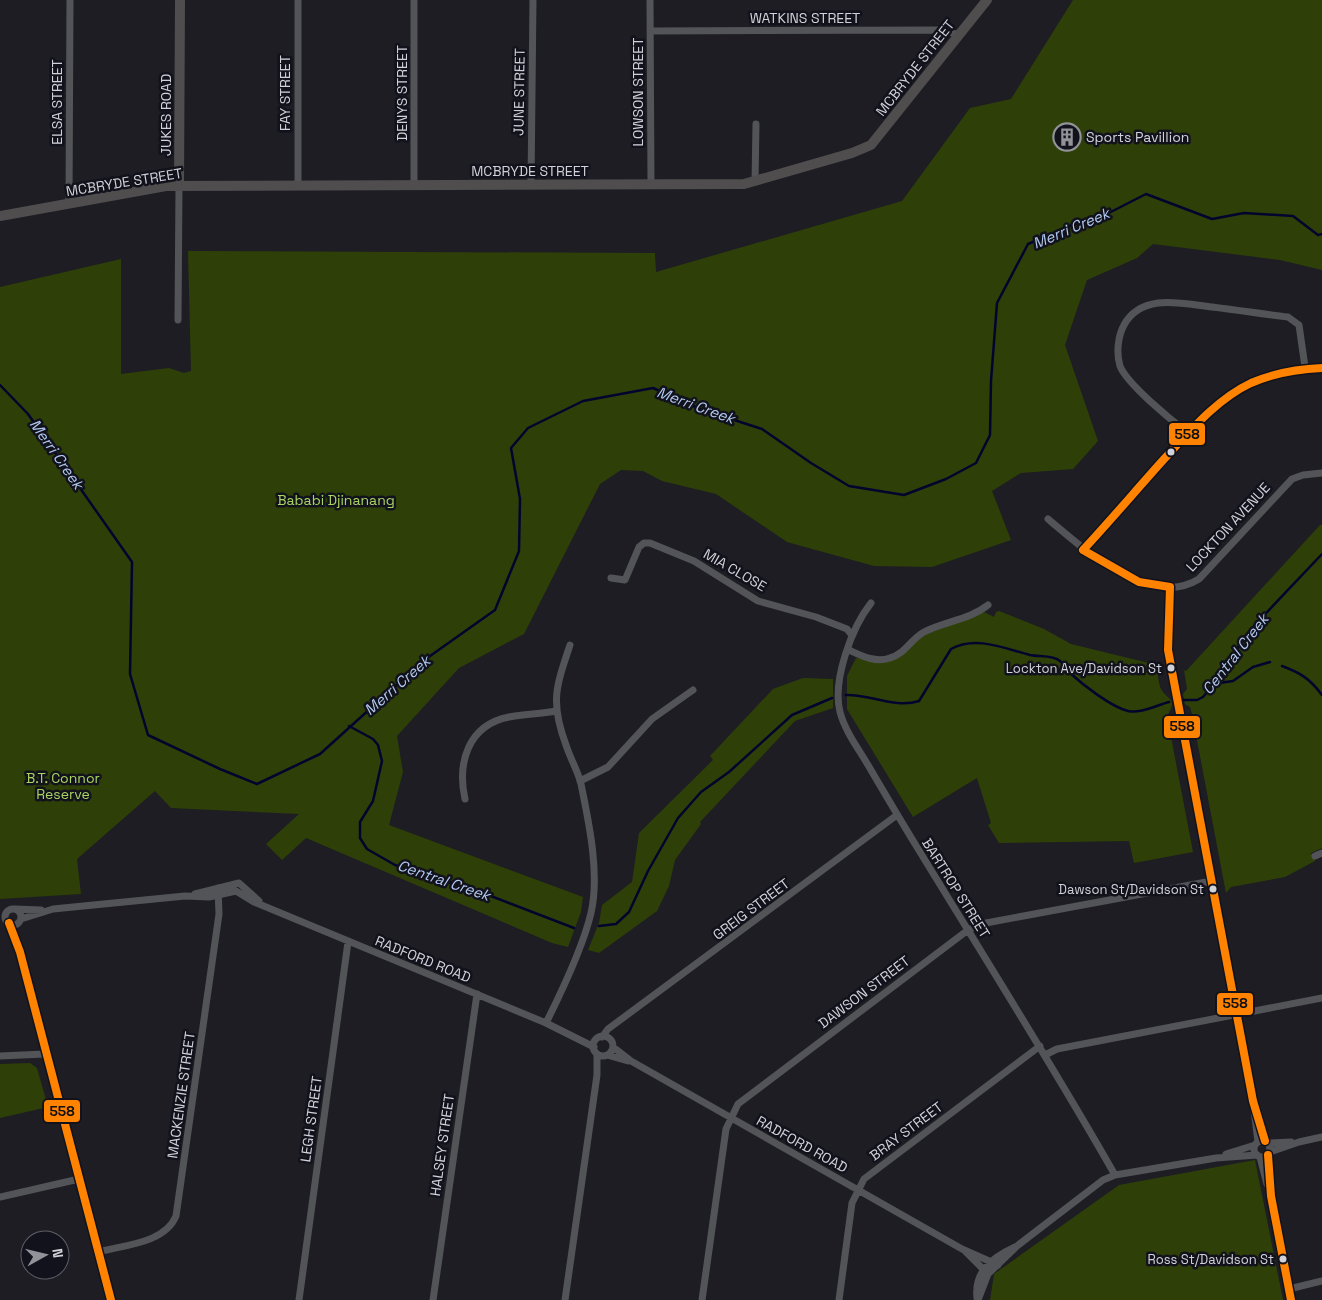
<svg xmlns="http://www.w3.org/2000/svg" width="1322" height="1300" viewBox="0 0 1322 1300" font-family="'Space Grotesk',sans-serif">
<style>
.green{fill:#2e4007}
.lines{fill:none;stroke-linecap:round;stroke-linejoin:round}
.stream{stroke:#03042e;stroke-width:2.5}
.street{stroke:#535458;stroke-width:7}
.secondary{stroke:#504d4e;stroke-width:10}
.bus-1-casing{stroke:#12121c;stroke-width:11}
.bus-1{stroke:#ff8200;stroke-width:8}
.bus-dot{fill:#d1d2d9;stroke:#12121c;stroke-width:2}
.labels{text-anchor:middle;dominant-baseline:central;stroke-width:5;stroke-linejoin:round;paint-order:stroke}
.bus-label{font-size:13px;fill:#d1d2d9;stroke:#12121c;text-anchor:end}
.street-label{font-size:14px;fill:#d1d2d9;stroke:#12121c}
.poi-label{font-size:14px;fill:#d1d2d9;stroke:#12121c;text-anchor:start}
.park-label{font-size:14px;fill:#aad462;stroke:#12121c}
.water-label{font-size:15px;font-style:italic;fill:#b2caf0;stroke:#12121c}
.line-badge{stroke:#12121c;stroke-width:2}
.pale-badge-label{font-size:14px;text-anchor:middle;font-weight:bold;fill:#111}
</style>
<rect width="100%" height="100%" fill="#1d1d23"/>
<!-- green -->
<path class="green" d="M 1073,0 L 1322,0 L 1322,270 L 1280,260 L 1153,244 L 1137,258 L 1087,280 L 1065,345 L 1098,441 L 1073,469 L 1021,473 L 992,491 L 1011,540 L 932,567 L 874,566 L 787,542 L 716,494 L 662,481 L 643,471 L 621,470 L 600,484 L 524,634 L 459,668 L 397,736 L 403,772 L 389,825 L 583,897 L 581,912 L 568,947 L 552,943 L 306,838 L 282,860 L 266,844 L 299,814 L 171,808 L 155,791 L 77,859 L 81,894 L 0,899 L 0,287 L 121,259 L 121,374 L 169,368 L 184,373 L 191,371 L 188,251 L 655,253 L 656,272 L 902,201 L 970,108 L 1011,99 Z
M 1320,525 L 1322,525 L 1322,848 L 1311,853 L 1315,861 L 1285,877 L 1231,887 L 1226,893 L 1192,714 L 1190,707 L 1185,704 L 1183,694 L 1187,689 L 1184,670 L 1186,671 Z
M 999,611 L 1044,629 L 1071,644 L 1157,665 C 1158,672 1158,683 1161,689 C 1168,701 1178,698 1167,716 L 1193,852 L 1134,863 L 1129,841 L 999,843 L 988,825 L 991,823 L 977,778 L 913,817 L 847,709 L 847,676 L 856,658 C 867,659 875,665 886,662 C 903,659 912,641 927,634 C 946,626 966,620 984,612 L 994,617 L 996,612 Z
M 803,678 L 833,679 L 833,708 L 795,721 L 700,822 L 701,824 L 675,860 L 669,886 L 657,911 L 599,953 L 588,950 L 599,923 L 602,905 L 632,882 L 639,833 L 713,760 L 710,756 L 773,689 Z
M 30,1063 L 37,1068 L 48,1107 L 0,1118 L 0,1064 Z
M 1255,1160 L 1283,1300 L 990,1300 L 994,1274 L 1119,1185 Z"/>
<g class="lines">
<!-- stream -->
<path class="stream" d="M 0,385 L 28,414 L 132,562 L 130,674 L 148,735 L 220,769 L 257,784 L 320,754 L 423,661 L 495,610 L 519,551 L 520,499 L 511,448 L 528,428 L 583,401 L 653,388 L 700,409 L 762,429 L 811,463 L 849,486 L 904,495 L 946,479 L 976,463 L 990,435 L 991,381 L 997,303 L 1028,244 L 1072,225 L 1101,217 L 1146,194 L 1212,219 L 1244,213 L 1293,216 L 1318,235 L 1322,234
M 1282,666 C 1301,673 1310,679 1322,695
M 1213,684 L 1233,681 L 1253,667 L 1270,662
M 846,695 C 869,694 896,709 919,701 L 951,649 C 976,635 1006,649 1030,655 C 1039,657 1053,655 1060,661 C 1064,664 1066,669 1070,673 C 1082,684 1111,707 1128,711 C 1140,714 1157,705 1169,702
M 1184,700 L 1197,700 L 1203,697 L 1227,668 L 1240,644 L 1251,629 L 1322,554
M 349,726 L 373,739 L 378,745 L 382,761 L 373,801 L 360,822 L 360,838 L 367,849 L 395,865 L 483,893 L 574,928
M 599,926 L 616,924 L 629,912 L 648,871 L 678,818 L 701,792 L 729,772 L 792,715 L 832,698"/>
<!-- street -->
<path class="street" d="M 650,0 L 651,184
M 650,31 L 943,30 L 959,35
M 755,182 L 756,124
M 298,185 L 298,0
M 414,185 L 414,0
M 531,185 L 533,0
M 69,203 L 70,0
M 178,320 L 179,186
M 1188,433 C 1171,420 1127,384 1120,366 C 1116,353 1118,336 1124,325 C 1131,312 1144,305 1158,303 C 1176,301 1194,305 1212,307 C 1237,310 1263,314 1288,317 L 1299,325 L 1305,367
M 1048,519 C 1084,549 1149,610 1199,579 L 1292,479 L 1303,475 L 1322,473
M 1083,550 C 1109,522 1134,493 1159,465 C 1206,413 1246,366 1322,368
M 611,578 L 625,580 L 639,547 L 644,543 L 650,543 L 694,561 L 758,601 L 816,617 L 847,629 L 851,634
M 1170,587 L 1168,650 L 1253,1101 L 1258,1142
M 871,603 C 852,627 832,680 840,712 C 845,731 858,748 868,765 C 885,794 902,823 920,852 C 986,960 1053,1066 1115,1175
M 849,650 C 862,656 875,663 890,658 C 905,654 911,639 924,632 C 945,621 969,620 988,605
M 580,781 L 608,767 L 652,719 L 693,690
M 465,799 C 457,763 468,725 509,717 C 524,714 540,714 556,711
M 1315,856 L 1322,853
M 195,894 L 239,883 L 259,901
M 15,909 L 41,910
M5 917a8 8 0 1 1 16 0a8 8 0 1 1-16 0Z
M 21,919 L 53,909 L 185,896 L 209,897 L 236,891 L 254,902 L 546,1023 L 594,1047
M 9,923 L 20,952 L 111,1300
M 546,1023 C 562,991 583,947 591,913 C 600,874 589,823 581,784 C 578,771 570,758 566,745 C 550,702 556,687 570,645
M593 1046a10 10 0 1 1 20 0a10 10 0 1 1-20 0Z
M 602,1037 L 608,1029 L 897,815
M 613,1047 L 631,1061 L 962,1249 L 998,1265
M 607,1055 L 628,1061
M 1045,1055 L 1057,1049 L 1322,998
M 0,1056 L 45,1054
M 1259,1118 L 1265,1141
M1254 1149a8 8 0 1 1 16 0a8 8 0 1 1-16 0Z
M 1268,1143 L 1291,1142
M 1270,1152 L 1299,1142 L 1322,1137
M 1226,1154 L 1255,1145
M 1268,1155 L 1271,1196 L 1291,1300
M 1260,1157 L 1267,1184
M 0,1197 L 79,1179
M 98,1252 C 125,1245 165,1243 176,1216 L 219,914 L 218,888
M 966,1252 L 985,1271
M 1289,1289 L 1322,1281
M 977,1298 C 974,1271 992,1258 1015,1247
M 299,1300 L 348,942
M 433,1300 L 477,994
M 565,1300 L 597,1075 L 597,1054
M 702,1300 L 726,1129 L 738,1104 L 968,930 L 986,923 L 1212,881
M 839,1300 L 852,1203 L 864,1179 L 1040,1046
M 978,1300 L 988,1274 L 1017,1246 L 1103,1180 L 1115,1175 L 1216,1158 L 1257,1155"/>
<!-- secondary -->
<path class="secondary" d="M 179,186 L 180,0
M 0,216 L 166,186 L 744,184 L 852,153 L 871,145 L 987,0"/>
<!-- bus-1 casing -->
<g class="bus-1-casing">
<path id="bus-1" d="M 1083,550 C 1111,520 1137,489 1165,458 C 1190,431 1217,399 1251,383 C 1274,373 1297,369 1322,368
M 1083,550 L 1139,582 L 1170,587
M 1170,587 L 1168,650 L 1253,1101 L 1265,1141
M 9,923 L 20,952 L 111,1300
M 1268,1155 L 1271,1196 L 1291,1300"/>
</g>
<!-- bus-1 -->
<use href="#bus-1" class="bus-1"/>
</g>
<!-- icons -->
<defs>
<g id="building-ring" transform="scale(1.4375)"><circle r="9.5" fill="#12121c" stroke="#929399" stroke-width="1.5"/><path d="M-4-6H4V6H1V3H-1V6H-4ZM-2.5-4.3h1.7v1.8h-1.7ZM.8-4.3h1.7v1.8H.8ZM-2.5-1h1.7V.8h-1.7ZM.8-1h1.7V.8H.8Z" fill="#929399"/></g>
</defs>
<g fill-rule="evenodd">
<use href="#building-ring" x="1067" y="137"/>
</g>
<!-- markers -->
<g class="bus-dot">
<circle cx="1171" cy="452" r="4.5"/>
<circle cx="1171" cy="668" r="4.5"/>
<circle cx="1213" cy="889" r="4.5"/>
<circle cx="1283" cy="1259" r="4.5"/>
</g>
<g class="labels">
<!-- bus labels -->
<g class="bus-label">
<text x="1162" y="668">Lockton Ave/Davidson St</text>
<text x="1204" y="889">Dawson St/Davidson St</text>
<text x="1274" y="1259">Ross St/Davidson St</text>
</g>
<!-- street labels -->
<g class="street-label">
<text x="805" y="18">WATKINS STREET</text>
<text transform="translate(915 68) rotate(-52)">MCBRYDE STREET</text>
<text transform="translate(519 92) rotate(-89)">JUNE STREET</text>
<text transform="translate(638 92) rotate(-90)">LOWSON STREET</text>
<text transform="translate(285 93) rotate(-90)">FAY STREET</text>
<text transform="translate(402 93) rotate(-90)">DENYS STREET</text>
<text transform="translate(57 102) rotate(-90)">ELSA STREET</text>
<text transform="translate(166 115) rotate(-90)">JUKES ROAD</text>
<text x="530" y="171">MCBRYDE STREET</text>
<text transform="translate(124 182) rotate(-9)">MCBRYDE STREET</text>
<text transform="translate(1228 527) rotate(-47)">LOCKTON AVENUE</text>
<text transform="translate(735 570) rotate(30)">MIA CLOSE</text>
<text transform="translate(956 888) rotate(58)">BARTROP STREET</text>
<text transform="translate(751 909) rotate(-37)">GREIG STREET</text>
<text transform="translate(423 959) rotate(22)">RADFORD ROAD</text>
<text transform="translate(864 992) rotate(-37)">DAWSON STREET</text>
<text transform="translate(181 1095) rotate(-82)">MACKENZIE STREET</text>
<text transform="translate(311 1119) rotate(-82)">LEGH STREET</text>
<text transform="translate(906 1131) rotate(-37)">BRAY STREET</text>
<text transform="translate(802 1144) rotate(29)">RADFORD ROAD</text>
<text transform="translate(442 1145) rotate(-82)">HALSEY STREET</text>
</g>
<!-- poi labels -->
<g class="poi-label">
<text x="1086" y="137">Sports Pavillion</text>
</g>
<!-- park labels -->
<g class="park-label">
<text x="336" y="500">Bababi Djinanang</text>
<text x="63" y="778">B.T. Connor<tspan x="63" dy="16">Reserve</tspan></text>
</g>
<!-- water labels -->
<g class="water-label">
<text transform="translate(1071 228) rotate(-23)">Merri Creek</text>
<text transform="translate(696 405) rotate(20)">Merri Creek</text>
<text transform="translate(57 454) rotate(55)">Merri Creek</text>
<text transform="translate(1235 654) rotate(-52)">Central Creek</text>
<text transform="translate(397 685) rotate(-41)">Merri Creek</text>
<text transform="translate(444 880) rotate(19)">Central Creek</text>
</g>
</g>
<g class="line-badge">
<rect x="1168" y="422" width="38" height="24" rx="5" fill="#ff8200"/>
<rect x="1163" y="715" width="38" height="24" rx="5" fill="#ff8200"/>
<rect x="1216" y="992" width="38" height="24" rx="5" fill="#ff8200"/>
<rect x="43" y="1099" width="38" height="24" rx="5" fill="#ff8200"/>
</g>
<g class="pale-badge-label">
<text x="1187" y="439">558</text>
<text x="1182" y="731">558</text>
<text x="1235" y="1008">558</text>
<text x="62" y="1116">558</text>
</g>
<!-- north arrow -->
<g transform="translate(45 1255) rotate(82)"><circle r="24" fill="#12121c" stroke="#5e5f68"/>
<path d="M0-4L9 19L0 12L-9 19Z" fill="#929399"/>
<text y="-8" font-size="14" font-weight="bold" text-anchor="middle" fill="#d1d2d9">N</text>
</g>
</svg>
